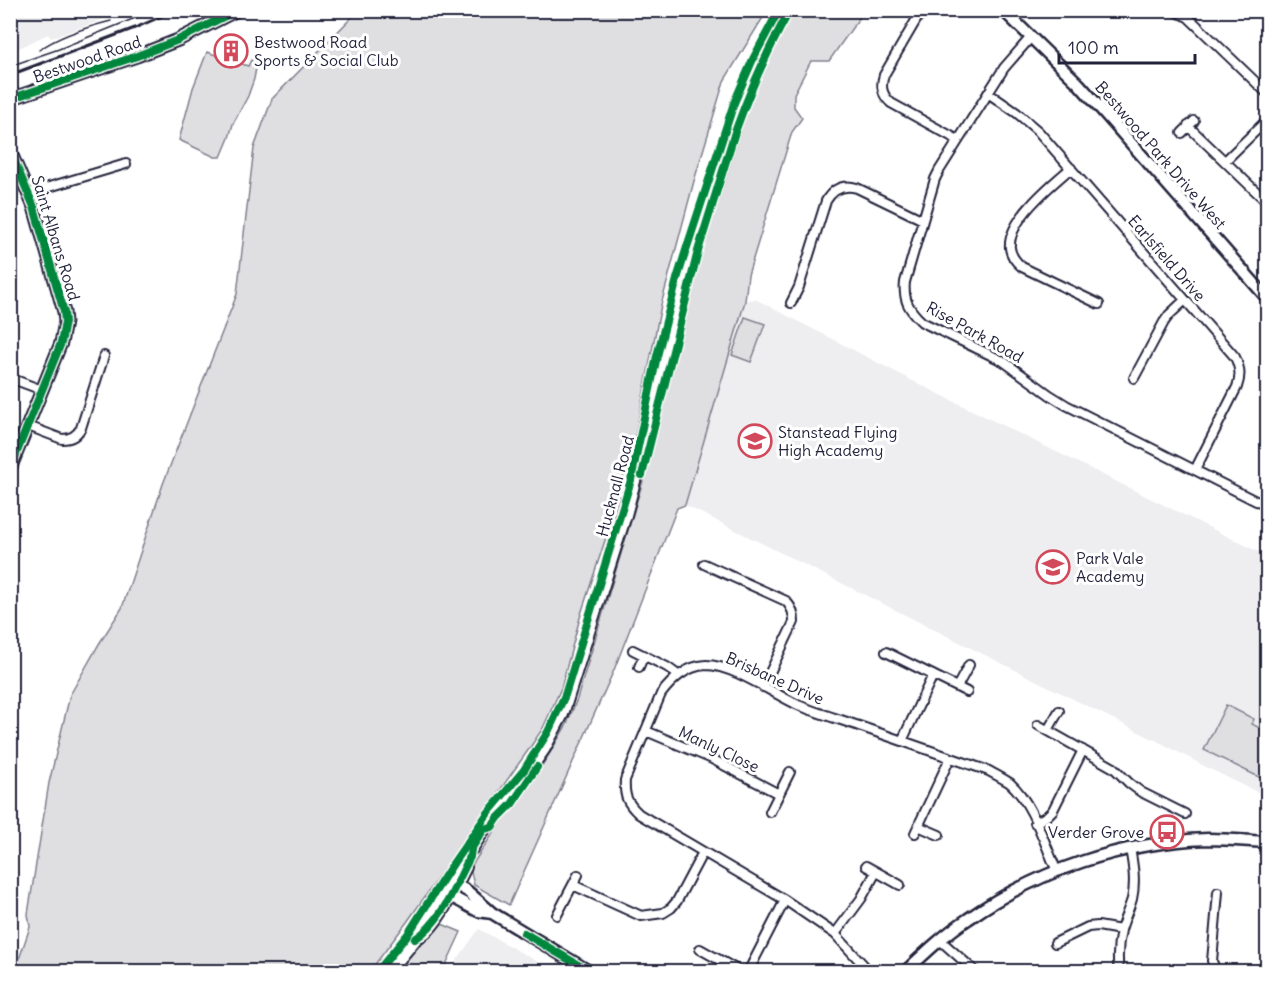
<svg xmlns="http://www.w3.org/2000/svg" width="1278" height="982" viewBox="0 0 1278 982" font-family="Delius,sans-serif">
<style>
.built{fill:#eeeef1}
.green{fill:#dfdfe2;stroke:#80808e;stroke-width:1.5}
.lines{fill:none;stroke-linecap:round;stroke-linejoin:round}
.street-casing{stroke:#22223b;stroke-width:12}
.secondary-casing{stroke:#22223b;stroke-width:15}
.primary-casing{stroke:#22223b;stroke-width:16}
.street{stroke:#fff;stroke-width:8}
.secondary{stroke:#fff;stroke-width:10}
.primary{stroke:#fff;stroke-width:12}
.tram{stroke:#22223b;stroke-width:1.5}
.rail{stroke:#22223b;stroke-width:3}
.cycleway-casing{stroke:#fff;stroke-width:11}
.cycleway{stroke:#00873e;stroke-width:8}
.labels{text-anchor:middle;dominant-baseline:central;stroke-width:6;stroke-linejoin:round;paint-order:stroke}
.poi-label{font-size:16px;fill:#22223b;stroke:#fff;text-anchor:start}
.street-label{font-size:16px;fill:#22223b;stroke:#fff}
</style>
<rect width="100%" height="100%" fill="#fff"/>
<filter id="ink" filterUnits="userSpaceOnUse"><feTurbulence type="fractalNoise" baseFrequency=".0167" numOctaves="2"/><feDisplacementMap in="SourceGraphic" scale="12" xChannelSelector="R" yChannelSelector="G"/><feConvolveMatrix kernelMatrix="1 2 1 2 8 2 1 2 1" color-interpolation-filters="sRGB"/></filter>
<g filter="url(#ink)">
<!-- built -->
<path class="built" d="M 11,10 L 128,10 L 128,11 L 51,38 L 48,34 L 11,52 Z
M 755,299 L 917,383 L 1267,556 L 1267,797 L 1206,767 L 1165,745 L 685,505 L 745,301 Z
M 479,929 L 554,971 L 449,971 Z"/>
<!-- green -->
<path class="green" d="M 358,11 L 767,11 L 724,81 L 694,181 L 661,305 L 636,432 L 613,516 L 581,614 L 561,688 L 543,728 L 529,749 L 407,922 L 370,971 L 15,971 L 30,927 L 28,914 L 49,783 L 70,695 L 99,644 L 122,608 L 163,484 L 237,294 L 254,148 L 272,99 Z
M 792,11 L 864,11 L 829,61 L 811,61 L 794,94 L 794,107 L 802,118 L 792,132 L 748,275 L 745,301 L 685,505 L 677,508 L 614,670 L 509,905 L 474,885 L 470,868 L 502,820 L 526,790 L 550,753 L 567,724 L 577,699 L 649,461 L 673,369 L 690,294 L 703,245 L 723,187 L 752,93 L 762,67 Z
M 207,52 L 248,66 L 251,60 L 257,63 L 254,79 L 248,96 L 233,124 L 229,138 L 221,157 L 215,157 L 179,140 L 193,88 Z
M 745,317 L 765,324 L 751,362 L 732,355 Z
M 1226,705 L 1254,719 L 1252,724 L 1267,732 L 1267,781 L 1204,750 Z
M 437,922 L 461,932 L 443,971 L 397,972 L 403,963 L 428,937 Z"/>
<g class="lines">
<!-- street casing -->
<g class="street-casing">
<path id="street" d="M 922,10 L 884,75 C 880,87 882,95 891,103 L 958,140
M 1138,10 L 1175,11 L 1188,17 L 1268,94
M 1031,37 L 1004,68 L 939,171 L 935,179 L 905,282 C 903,300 909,310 922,322 L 1003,361 L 1050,395 L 1066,405 L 1256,501 L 1268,503
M 988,93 L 1017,113 L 1038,131 L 1235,357 C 1240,368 1241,376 1237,387 L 1195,470
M 1188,126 L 1268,203
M 1182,133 L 1194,121
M 1225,161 L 1268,119
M 1071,168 C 1052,184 1007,221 1010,248 C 1011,256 1016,262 1022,267 L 1099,304
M 29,193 L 126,164
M 791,303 L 799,287 L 826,201 C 833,189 843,184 857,188 L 923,220
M 10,378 L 42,390
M 1134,378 L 1164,322 L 1169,315 L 1185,300
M 28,426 L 62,439 C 71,439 76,436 81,428 L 104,356
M 704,564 L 786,601 C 792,608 794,613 794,622 L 763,687
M 633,650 L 667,667 L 678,675
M 886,652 L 967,692
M 639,667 L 644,655
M 957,687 L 969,665
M 1038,725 L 1114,768 L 1129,783 L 1141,792 L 1185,814
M 1048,730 L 1059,711
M 646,731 L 710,758 L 779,794
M 902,741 L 933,675
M 770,812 L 790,772
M 1035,823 L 1047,816 L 1053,810 L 1083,750
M 918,826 L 939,835
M 915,833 L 950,758
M 866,866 L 900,885
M 573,885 L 641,916 L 663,913 L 671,908 L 677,901 L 703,852
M 557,915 L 578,875
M 835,934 L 861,899 L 876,872
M 940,940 L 976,972
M 1055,943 L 1088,927 L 1098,926 L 1121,930
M 700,949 L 741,972
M 748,972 L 785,900
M 870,972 L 835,934 L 785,900 L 639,814 C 627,803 624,796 625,780 L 661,694 C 672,680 686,666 706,665 C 733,665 772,693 798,705 C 817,713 839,719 859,726 C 902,741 946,756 989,771 C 996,775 1004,779 1010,783 C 1032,802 1045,845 1057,871
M 1119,972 C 1117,958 1118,943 1121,930 C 1124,919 1129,909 1132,899 C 1136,882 1133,865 1130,848
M 1216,972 L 1212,961 L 1218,892"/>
</g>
<!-- secondary casing -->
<g class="secondary-casing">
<path id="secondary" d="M 1003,10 L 1079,84 L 1268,299
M 10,99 L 137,56 L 178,40 L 237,10
M 10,151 L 34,207 L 64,312 L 65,322 L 61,343 L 10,469
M 450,881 L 467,891 L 492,913 L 590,972
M 443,892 L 478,911 L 492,913
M 905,972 C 925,953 945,934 968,919 C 1038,870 1122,842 1208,839 C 1228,839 1248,841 1268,842"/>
</g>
<!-- primary casing -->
<g class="primary-casing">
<path id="primary" d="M 421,935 C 438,924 455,886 465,867
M 388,972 L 415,939 L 464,854 L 471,849 L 484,829 L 522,780 L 544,748 L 562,714 L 625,515 L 643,447 L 670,325 L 688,260 L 727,137 L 745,87 L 785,10"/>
</g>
<!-- street -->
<use href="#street" class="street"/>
<!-- secondary -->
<use href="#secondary" class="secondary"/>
<!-- primary -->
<use href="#primary" class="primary"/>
<!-- tram -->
<path class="tram" d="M 39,50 C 60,35 87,27 111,21
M 10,66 L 59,49 L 155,10"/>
<!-- rail -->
<path class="rail" d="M 10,75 L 135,28 L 176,10"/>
<!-- cycleway casing -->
<g class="cycleway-casing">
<path id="cycleway" d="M 10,99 L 137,56 L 178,40 L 237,10
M 10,151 L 34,207 L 64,312 L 65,322 L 61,343 L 10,469
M 642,475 L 698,251 L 735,132 C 750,90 768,49 790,10
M 524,933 L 590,972
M 415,939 C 443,921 455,885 470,857 L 471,849 L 484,829 L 492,827 L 498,818 L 512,804 L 537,767
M 377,972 L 408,934 L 454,862 L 488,813 L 524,770 L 548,732 L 565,695 L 631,480 L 657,356 L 677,279 L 687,247 L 734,103 L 753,59 L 779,10"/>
</g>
<!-- cycleway -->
<use href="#cycleway" class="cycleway"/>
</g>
</g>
<!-- icons -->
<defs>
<g id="building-ring" transform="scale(1.725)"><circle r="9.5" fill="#fff" stroke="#d1495b" stroke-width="1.5"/><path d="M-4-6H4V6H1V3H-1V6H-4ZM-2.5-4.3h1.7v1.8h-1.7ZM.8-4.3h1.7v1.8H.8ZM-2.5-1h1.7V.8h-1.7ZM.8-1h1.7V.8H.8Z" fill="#d1495b"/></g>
<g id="school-ring" transform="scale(1.725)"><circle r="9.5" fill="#fff" stroke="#d1495b" stroke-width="1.5"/><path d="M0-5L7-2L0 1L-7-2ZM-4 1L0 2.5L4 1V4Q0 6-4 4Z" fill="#d1495b"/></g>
<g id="bus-ring" transform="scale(1.725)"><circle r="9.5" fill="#fff" stroke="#d1495b" stroke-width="1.5"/><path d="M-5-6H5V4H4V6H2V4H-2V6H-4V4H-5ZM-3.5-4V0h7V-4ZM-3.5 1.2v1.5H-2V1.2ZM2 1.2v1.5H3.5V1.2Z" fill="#d1495b"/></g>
</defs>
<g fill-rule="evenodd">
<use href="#building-ring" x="231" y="51"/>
<use href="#school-ring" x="755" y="441"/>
<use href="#school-ring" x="1053" y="567"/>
<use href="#bus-ring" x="1167" y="832"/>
</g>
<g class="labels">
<!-- poi labels -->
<g class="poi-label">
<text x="254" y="42">Bestwood Road<tspan x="254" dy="18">Sports &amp; Social Club</tspan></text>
<text x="778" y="432">Stanstead Flying<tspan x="778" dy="18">High Academy</tspan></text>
<text x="1076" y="558">Park Vale<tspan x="1076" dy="18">Academy</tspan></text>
<text x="1144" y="832" text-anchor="end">Verder Grove</text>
</g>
<!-- street labels -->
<g class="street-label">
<text transform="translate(87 59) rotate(-19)">Bestwood Road</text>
<text transform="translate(1161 155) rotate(49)">Bestwood Park Drive West</text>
<text transform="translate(56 238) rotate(73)">Saint Albans Road</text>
<text transform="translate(1167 258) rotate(49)">Earlsfield Drive</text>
<text transform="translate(975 332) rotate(29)">Rise Park Road</text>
<text transform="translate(615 486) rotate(-75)">Hucknall Road</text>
<text transform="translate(775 678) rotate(24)">Brisbane Drive</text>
<text transform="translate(719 749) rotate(25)">Manly Close</text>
</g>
</g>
<!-- margin -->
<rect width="1278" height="982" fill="none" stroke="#fff" stroke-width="36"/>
<rect x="18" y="18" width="1242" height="946" fill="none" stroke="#22223b" stroke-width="2" filter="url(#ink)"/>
<!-- scale -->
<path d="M1059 54v9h136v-9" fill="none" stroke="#22223b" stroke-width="3"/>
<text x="1068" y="54" font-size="18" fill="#22223b" stroke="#ffffff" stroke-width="4.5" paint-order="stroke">100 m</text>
</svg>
